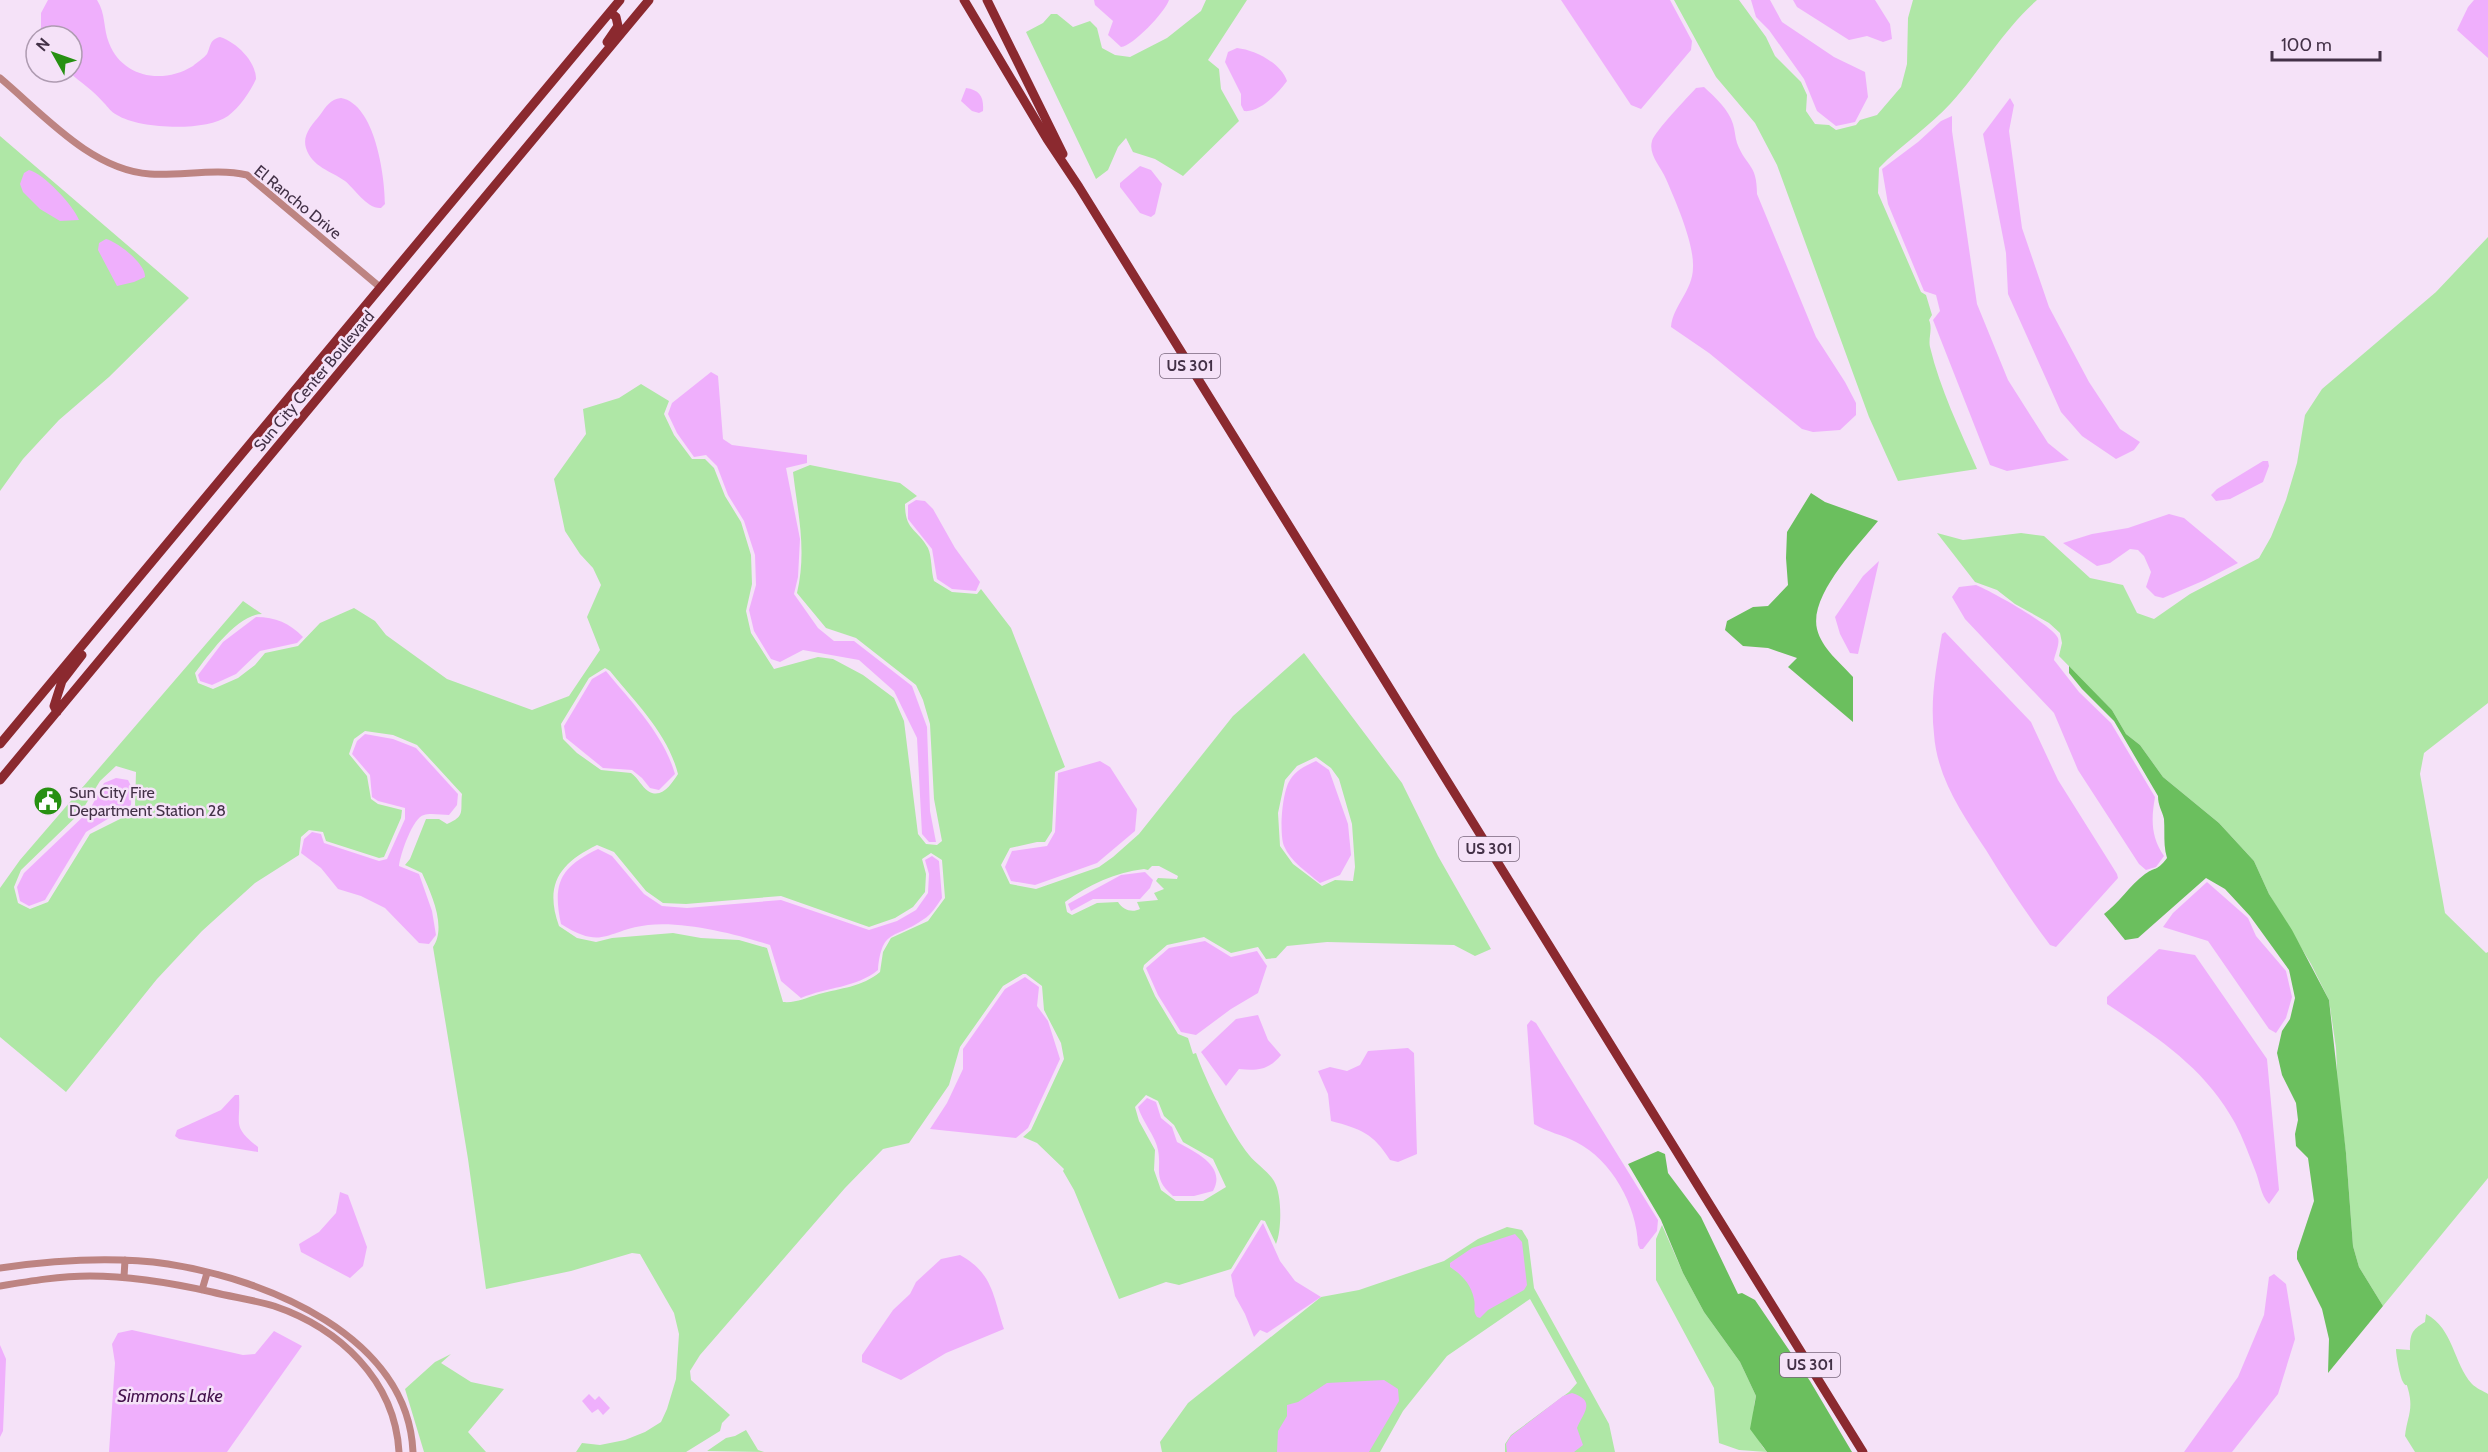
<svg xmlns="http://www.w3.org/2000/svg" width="2488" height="1452" viewBox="0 0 2488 1452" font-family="Cabin,sans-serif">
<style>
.green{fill:#afe7a6;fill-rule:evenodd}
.forest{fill:#6bbf5e}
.water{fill:#efaffc}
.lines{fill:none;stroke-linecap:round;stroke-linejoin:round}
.minor{stroke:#bd8482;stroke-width:7}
.major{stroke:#8b292f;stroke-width:9}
.labels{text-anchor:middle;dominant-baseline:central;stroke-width:5;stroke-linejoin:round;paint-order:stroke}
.shield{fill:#f5e2f8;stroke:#78667c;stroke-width:1.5}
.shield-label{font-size:15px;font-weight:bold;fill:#433147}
.street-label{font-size:16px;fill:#433147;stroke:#f5e2f8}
.poi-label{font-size:16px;fill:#433147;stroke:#f5e2f8;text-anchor:start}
.water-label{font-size:18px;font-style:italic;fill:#44124d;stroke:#f5e2f8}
</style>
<rect width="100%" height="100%" fill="#f5e2f8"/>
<!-- green -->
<path class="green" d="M 1206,0 L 1247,0 L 1208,60 L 1219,69 L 1221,89 L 1239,121 L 1183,176 L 1155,159 L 1133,152 L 1126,138 L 1118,147 L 1108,170 L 1096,179 L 1026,32 L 1043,23 L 1051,14 L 1057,14 L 1073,27 L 1090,21 L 1097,28 L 1102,48 L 1115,55 L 1130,57 L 1167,38 L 1201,11 Z
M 1674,0 L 1739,0 L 1766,37 L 1775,56 L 1801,82 L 1807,95 L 1806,111 L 1815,124 L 1829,125 L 1836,130 L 1856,125 L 1860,120 L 1877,115 L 1901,87 L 1907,64 L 1908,18 L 1913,0 L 2037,0 C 2003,30 1981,70 1951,103 C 1929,127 1901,145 1879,168 L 1878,193 L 1921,292 L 1926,295 L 1932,315 L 1929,320 C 1933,329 1928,338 1930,347 C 1940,389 1960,430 1977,469 L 1898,481 L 1869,417 L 1777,165 L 1755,123 L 1716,77 Z
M 0,136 L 189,298 L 109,377 L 59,420 L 23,459 L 0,491 Z
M 2488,237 L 2488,703 L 2424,753 L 2420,774 L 2445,913 L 2486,953 L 2488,952 L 2488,1178 L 2383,1306 L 2359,1267 L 2353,1246 L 2346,1153 L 2338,1092 L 2336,1048 L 2329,1000 L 2311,964 L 2269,894 L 2254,861 L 2219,823 L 2163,777 L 2140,745 L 2126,734 L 2112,710 L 2059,656 L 2062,643 L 2060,633 L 2049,623 L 2015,604 L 1997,590 L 1975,582 L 1937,533 L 1963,540 L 2021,533 L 2044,536 L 2090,578 L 2123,585 L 2137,613 L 2154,619 L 2190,594 L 2259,558 L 2271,537 L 2286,500 L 2297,463 L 2305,415 L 2322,389 L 2436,292 Z
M 641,384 L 669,401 L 664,414 L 674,435 L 692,459 L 705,459 L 714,468 L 725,496 L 741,522 L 751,555 L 752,584 L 746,611 L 751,633 L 774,669 L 818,657 L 833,659 L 863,675 L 894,698 L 904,721 L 918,834 L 926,844 L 937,845 L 942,841 L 934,799 L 930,724 L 923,700 L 916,685 L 856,638 L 826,628 L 797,593 C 807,550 798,515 793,472 L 810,465 L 900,483 L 917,496 L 905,504 C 905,531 917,528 928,548 C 932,557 931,571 934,581 L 952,592 L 977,594 L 981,589 L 1011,628 L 1065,767 L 1055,772 L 1052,831 L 1045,842 L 1037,842 L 1010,848 L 1001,865 L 1010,884 L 1036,889 L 1099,867 L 1113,857 L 1139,834 L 1233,716 L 1304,653 L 1402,783 L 1438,856 L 1491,949 L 1475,956 L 1454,945 L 1327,942 L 1287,946 L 1276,958 L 1266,959 L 1258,947 L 1231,953 L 1204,937 L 1167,945 L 1144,965 L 1143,969 L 1155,996 L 1178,1034 L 1188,1038 L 1193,1054 L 1196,1053 C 1205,1079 1231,1133 1249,1155 C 1256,1164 1268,1171 1274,1181 C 1282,1194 1282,1230 1276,1244 L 1265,1221 L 1261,1220 L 1231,1269 L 1179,1285 L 1166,1282 L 1119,1299 L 1074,1190 L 1063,1171 L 1064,1169 L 1037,1143 L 1023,1137 L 1031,1130 L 1064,1059 L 1061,1043 L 1044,1010 L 1042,986 L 1026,974 L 1023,974 L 1003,986 L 960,1047 L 949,1085 L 909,1143 L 883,1149 L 845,1188 L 700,1355 L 690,1371 L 691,1380 L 730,1415 L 722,1423 L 720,1431 L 686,1452 L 576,1452 L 582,1443 L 600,1445 L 625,1440 L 645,1432 L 661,1422 L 667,1409 L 676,1379 L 679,1334 L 674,1313 L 640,1254 L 632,1253 L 571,1271 L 486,1289 L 468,1159 L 433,947 C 447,927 431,893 422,873 L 405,865 L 410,859 L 426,819 L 439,819 L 447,824 C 466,816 460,811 462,794 L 417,745 L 393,735 L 365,731 L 354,739 L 349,754 L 367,776 L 371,799 L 378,804 L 402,810 L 401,818 L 384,857 L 379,858 L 326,841 L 323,832 L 309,830 L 301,837 L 299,855 L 255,883 L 202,931 L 157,979 L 66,1092 L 0,1037 L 0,888 L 20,860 L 243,601 L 262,614 C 238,614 209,654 195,673 L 198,683 L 213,689 L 238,678 L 255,665 L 265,653 L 298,646 L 320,623 L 354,608 L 375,621 L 386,635 L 447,679 L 532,710 L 569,696 L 600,650 L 587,617 L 601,585 L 593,568 L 580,554 L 565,531 L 554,479 L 586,434 L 583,409 L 619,398 ZM 605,668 L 610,671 C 636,703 668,734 678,774 C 672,783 662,800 648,791 C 642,787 638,778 631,773 L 601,770 L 577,753 L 563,739 L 561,724 L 589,678 ZM 1316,757 L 1331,768 L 1339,779 L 1352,824 L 1355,867 L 1353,881 L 1335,880 L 1322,886 L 1293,864 L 1280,846 L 1278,813 L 1285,780 L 1297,766 ZM 116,766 L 136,772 L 135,805 L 132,813 L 90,834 L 48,902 L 30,909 L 18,903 L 14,887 L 21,870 L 81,812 L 100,781 ZM 597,845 L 614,852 L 646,891 L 663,903 L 686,904 L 781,896 L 869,927 L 895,918 L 913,907 L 925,892 L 926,874 L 922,859 L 931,853 L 942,860 L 945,898 L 928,921 L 891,938 L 883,952 L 880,972 C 862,987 841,988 819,994 C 805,998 797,1003 783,1002 L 767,948 L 739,940 L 701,938 L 673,933 L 612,938 L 596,942 L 577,938 L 559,926 C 544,884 560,863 597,845 ZM 1152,866 L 1159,866 L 1178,876 L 1177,879 L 1158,878 L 1156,881 L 1164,889 L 1154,893 L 1158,900 L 1137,902 L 1140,909 C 1132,913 1123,910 1118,902 L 1097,903 L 1072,915 L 1067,912 L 1065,902 C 1090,884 1114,873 1144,869 L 1148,870 ZM 1146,1095 L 1158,1101 L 1164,1116 L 1174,1125 L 1183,1142 L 1213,1159 L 1226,1187 L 1203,1201 L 1176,1201 L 1161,1190 L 1154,1170 L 1155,1150 L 1139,1121 L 1135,1107 Z
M 1662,1225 L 1683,1273 L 1704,1312 L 1740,1362 L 1756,1396 C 1751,1416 1753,1437 1767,1452 L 1739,1450 L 1719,1443 L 1714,1388 L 1656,1280 L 1656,1239 Z
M 1507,1227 L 1522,1230 L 1528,1240 L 1534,1288 L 1609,1424 L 1615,1452 L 1505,1452 L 1505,1444 L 1511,1435 L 1569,1392 L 1577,1383 L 1530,1299 L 1447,1356 L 1403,1411 L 1380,1452 L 1162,1452 L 1160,1442 L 1188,1403 L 1321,1297 L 1359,1290 L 1444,1261 L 1478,1239 Z
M 2426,1314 C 2454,1329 2453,1363 2472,1384 C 2476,1388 2483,1391 2488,1394 L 2488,1452 L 2415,1452 L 2405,1436 C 2407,1417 2414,1410 2408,1389 C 2406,1381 2407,1389 2403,1382 C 2400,1377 2396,1355 2396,1349 L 2410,1350 C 2410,1335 2411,1330 2425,1322 Z
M 451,1354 L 441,1363 L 471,1382 L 504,1389 L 468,1432 L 486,1452 L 424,1452 L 405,1389 L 435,1362 Z
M 746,1430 L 758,1450 L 764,1452 L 707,1451 L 726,1438 L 735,1436 Z"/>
<!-- forest -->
<path class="forest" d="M 1811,493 L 1825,502 L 1878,521 C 1858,546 1809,595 1817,629 C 1822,649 1840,662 1853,677 L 1853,722 L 1788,667 L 1797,658 L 1768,648 L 1743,646 L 1725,630 L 1727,621 L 1753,607 L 1768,606 L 1788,585 L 1786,558 L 1787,532 Z
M 2069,666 L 2112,710 L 2126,734 L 2140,745 L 2163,777 L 2219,823 L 2254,861 L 2269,894 L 2292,930 L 2329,1000 L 2346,1153 L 2353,1246 L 2359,1267 L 2383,1306 L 2328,1373 L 2329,1339 L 2322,1309 L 2297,1259 L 2297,1252 L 2314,1201 L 2308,1158 L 2296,1146 L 2295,1134 L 2298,1120 L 2296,1103 L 2282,1075 L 2277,1053 L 2282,1031 L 2290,1019 L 2295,998 L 2289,970 L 2250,916 L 2225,889 L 2206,878 L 2138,938 L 2125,940 L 2104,914 C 2119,903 2129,886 2145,874 C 2157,866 2156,872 2167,858 C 2163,845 2165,832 2164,819 C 2162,810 2158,806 2158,796 L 2114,721 L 2082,689 L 2069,673 Z
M 1658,1151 L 1665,1154 L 1668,1173 L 1701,1217 L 1738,1294 L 1742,1293 L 1755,1300 L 1810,1381 L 1852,1452 L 1767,1452 L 1750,1429 L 1756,1396 L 1740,1362 L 1704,1312 L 1683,1273 L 1661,1220 L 1628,1164 Z"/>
<!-- water -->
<path class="water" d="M 48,0 L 97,0 C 106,14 103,28 109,43 C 122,77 162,85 193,66 C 196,63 204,58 207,54 C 211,46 209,40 220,37 C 236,42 256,61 256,79 C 250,92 240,107 228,116 C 206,132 139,129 117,115 C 111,112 108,107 104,103 C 94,91 80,82 69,72 L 72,72 L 72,36 L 41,36 L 41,13 Z
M 1094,0 L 1169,0 C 1165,12 1133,46 1121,47 L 1108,35 L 1113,21 L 1095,5 Z
M 1561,0 L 1670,0 L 1692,41 L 1691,50 L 1641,109 L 1631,105 Z
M 1751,0 L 1770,0 L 1782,22 L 1834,57 L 1865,72 L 1868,97 L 1855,122 L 1836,126 L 1817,111 L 1804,79 L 1769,30 L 1756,17 Z
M 1793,0 L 1875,0 L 1890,24 L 1892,39 L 1883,42 L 1867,36 L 1849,40 L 1797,7 Z
M 2474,0 L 2488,0 L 2488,58 L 2457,30 L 2468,7 Z
M 1237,48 C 1255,50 1281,63 1287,81 C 1278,93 1260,113 1244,111 L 1241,105 L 1241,94 L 1225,62 L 1228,52 Z
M 1704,87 C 1715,97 1729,110 1733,124 C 1735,130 1735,137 1737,143 C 1746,167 1757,163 1757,194 L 1816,337 L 1845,382 L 1856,403 L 1856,415 L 1840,430 L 1813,432 L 1802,429 L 1709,353 L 1671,327 C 1673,305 1693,291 1693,267 C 1694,243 1676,202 1666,179 C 1661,167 1648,155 1652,141 C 1655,131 1687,98 1696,88 Z
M 966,88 C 980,90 984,97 983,111 L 979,113 L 972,111 L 961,101 Z
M 341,98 C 375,104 385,176 385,204 L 381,208 C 367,209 355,189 345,181 C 331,171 312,167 306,148 C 302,135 312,125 320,115 C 326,107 330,99 341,98 Z
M 2010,98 L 2014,105 L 2009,131 L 2022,228 L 2049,307 L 2089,382 L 2120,429 L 2140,442 L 2134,450 L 2116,459 L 2082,436 L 2061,412 L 2008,294 L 2006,253 L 1983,134 Z
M 1952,116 L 1952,131 L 1977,304 L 2008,380 L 2048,443 L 2069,460 L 2007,471 L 1990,465 L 1933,320 L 1940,311 L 1936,295 L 1924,291 L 1888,204 L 1882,169 L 1918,142 L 1941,121 Z
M 1140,166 L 1151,170 L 1162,184 L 1155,214 L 1151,217 L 1140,213 L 1120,187 L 1120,183 Z
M 29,170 C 43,173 74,206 79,220 L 60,221 L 40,209 L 23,192 L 20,184 L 24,173 Z
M 106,239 C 118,242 146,264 145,277 L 134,282 L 117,286 L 98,250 L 99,243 Z
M 711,372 L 718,376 L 723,439 L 732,445 L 807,455 L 807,463 L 786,468 L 800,539 L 798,577 L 794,594 L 818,628 L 834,641 L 854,641 L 912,686 L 927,727 L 930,811 L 936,842 L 929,842 L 922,834 L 917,738 L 894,691 L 859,660 L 803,650 L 780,662 L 771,659 L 754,631 L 749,610 L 756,585 L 755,555 L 744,521 L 728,495 L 717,466 L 706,455 L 694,457 L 677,433 L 668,414 L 672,403 Z
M 2263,461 L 2268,461 L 2269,466 L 2263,482 L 2230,499 L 2216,501 L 2211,495 L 2217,489 Z
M 916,500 L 925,501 L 933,509 L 955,548 L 980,582 L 976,591 L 952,589 L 937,579 L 932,549 L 908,519 L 908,505 Z
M 2169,514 L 2184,518 L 2238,563 L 2205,580 L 2163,598 L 2155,596 L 2146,587 L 2151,572 L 2144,556 L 2138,550 L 2130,549 L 2110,563 L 2097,566 L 2063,543 L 2092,534 L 2128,528 Z
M 1879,561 L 1858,654 L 1850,653 L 1840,634 L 1835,617 L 1863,576 Z
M 1976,585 C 1989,590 2054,626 2058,638 C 2060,644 2055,654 2054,660 L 2079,692 L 2111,723 L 2155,797 C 2151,820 2151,837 2164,856 L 2156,867 L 2146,870 L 2139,864 L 2078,770 L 2054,713 L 1965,619 L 1952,597 L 1959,587 Z
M 256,617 C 276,617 289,623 303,637 L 297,643 L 260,651 L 236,674 L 212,685 L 200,681 L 198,675 L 223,642 Z
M 1945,632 L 2031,722 L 2058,780 L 2117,874 L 2118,878 L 2056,947 L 2050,945 C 2027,914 2006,883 1986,850 C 1963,815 1937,778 1934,734 C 1930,700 1936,668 1942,634 Z
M 606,671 C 632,703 663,733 675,774 L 659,790 L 650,788 L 642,778 L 632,770 L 603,768 L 566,738 L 564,726 L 592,679 Z
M 365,734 L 393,739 L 416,748 L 458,794 L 457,805 L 449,815 C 442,815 430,813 424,815 C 413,817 400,855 399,866 L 419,874 L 432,911 L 436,935 L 429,944 L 419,943 L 385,908 L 361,896 L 338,889 L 321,868 L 301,853 L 304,839 L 312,832 L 321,834 L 324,843 L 379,861 L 387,859 L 405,819 L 405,808 L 378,801 L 372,797 L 370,775 L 352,754 L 357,741 Z
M 1100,761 L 1110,767 L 1137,809 L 1135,831 L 1097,863 L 1035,885 L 1011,881 L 1005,867 L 1012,851 L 1047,846 L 1055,832 L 1058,773 Z
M 1316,761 L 1329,770 L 1348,824 L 1351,855 L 1340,875 L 1320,883 C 1308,873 1290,861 1284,846 C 1279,833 1282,792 1290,780 C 1296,770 1305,766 1316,761 Z
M 116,778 L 128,780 L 132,788 L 131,805 L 86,832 L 45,900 L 29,906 L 20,901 L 17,887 L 24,873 L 89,811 L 104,783 Z
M 598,849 L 612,856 L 644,894 L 662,906 L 687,908 L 781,900 L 869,930 L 897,921 L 916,910 L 928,893 L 929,874 L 925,860 L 932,856 L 939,861 L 942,898 C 937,905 931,915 924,919 C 895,940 882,927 878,970 C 856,988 827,987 801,998 L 781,981 L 770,945 C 736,934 684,921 648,925 C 606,930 604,951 561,924 C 552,882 561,867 598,849 Z
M 1145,872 L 1153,880 L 1150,888 L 1140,899 L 1093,899 L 1071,911 L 1068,904 L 1121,875 Z
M 2207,882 L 2248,918 L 2256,936 L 2286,971 L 2292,997 L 2286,1018 L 2276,1033 L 2269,1029 L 2208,941 L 2163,927 L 2173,913 Z
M 1205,941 L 1231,957 L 1257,951 L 1267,966 L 1258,993 L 1231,1009 L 1196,1035 L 1181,1032 L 1158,995 L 1146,968 L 1169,948 Z
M 2159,949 L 2195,955 L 2267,1059 L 2279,1190 L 2269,1204 C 2260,1194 2260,1182 2255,1170 C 2249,1155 2243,1138 2235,1123 C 2205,1068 2158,1038 2107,1004 L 2107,997 Z
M 1025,977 L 1039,987 L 1037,1006 L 1048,1021 L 1060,1059 L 1028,1128 L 1016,1138 L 930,1129 L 947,1103 L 963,1069 L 963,1049 L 1005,989 Z
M 1258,1015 L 1268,1040 L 1281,1055 C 1269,1070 1257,1071 1239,1069 L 1226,1086 L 1201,1052 L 1236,1019 Z
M 1531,1020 L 1536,1023 L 1658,1220 L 1657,1231 L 1643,1249 L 1640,1249 L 1638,1245 C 1637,1206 1612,1160 1576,1142 C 1563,1135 1547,1132 1534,1124 L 1527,1025 Z
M 1408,1048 L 1414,1053 L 1417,1154 L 1398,1162 L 1390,1160 C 1373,1133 1361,1129 1331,1121 L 1328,1094 L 1318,1071 L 1330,1067 L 1347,1071 L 1360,1065 L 1368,1051 Z
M 235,1095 L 239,1095 C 241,1124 231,1126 258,1147 L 258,1152 L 179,1139 L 175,1136 L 177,1130 L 221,1110 Z
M 1147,1098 L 1156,1102 L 1161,1118 L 1172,1127 L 1177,1142 C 1195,1152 1227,1166 1213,1191 L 1194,1196 L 1173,1196 C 1152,1178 1162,1171 1158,1150 C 1156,1137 1142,1121 1138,1107 Z
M 340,1192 L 348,1195 L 367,1247 L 363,1266 L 350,1278 L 301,1252 L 299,1244 L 319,1232 L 336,1213 Z
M 1263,1223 L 1280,1261 L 1295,1281 L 1321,1297 L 1267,1333 L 1260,1330 L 1254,1337 L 1245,1314 L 1235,1296 L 1231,1275 Z
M 1515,1234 L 1522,1242 L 1527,1285 L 1524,1290 L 1488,1310 L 1480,1318 L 1477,1317 C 1472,1310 1476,1307 1474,1299 C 1471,1284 1462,1275 1450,1267 L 1450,1263 L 1472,1248 Z
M 960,1255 C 993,1273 993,1296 1004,1329 L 946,1353 L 901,1380 L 862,1362 L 862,1355 L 893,1310 L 910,1294 L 916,1282 L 941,1259 Z
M 2274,1274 L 2286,1284 L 2295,1339 L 2278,1394 L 2232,1452 L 2184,1452 L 2238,1377 L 2264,1315 L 2269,1277 Z
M 132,1330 L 243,1355 L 255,1354 L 274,1331 L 302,1346 L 227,1452 L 109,1452 L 115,1363 L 112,1344 L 118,1333 Z
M 0,1345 L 6,1359 L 3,1431 L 0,1437 Z
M 1384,1380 L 1398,1389 L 1399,1401 L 1369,1452 L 1277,1452 L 1278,1431 L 1287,1416 L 1287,1405 L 1298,1402 L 1327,1383 Z
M 1572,1393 C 1597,1401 1583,1413 1577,1428 L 1583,1445 L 1574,1452 L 1507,1452 L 1506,1444 L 1511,1436 L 1563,1396 Z
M 589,1394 L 595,1400 L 599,1396 L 610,1408 L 603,1415 L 598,1409 L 592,1413 L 582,1401 Z"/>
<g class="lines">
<!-- minor -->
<path class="minor" d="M 0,78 C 43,114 91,170 150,174 C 182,176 216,168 247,175 L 381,288
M 0,1268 C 56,1260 112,1256 168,1264 C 266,1279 408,1336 413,1452
M 124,1277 L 125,1260
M 0,1286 C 30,1281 60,1276 90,1276 C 131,1276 172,1283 212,1292 C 232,1297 254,1300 274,1306 C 339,1328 395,1380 399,1452
M 202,1290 L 207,1273"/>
<!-- major -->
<path class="major" d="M 964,0 L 1047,139 L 1079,187 L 1863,1452
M 987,0 L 1063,154
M 607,42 L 618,26 L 616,17 L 610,12
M 57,712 L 54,706 L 62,681 L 82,655
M 0,744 L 620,0
M 0,780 L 649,0"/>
</g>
<!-- icons -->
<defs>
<g id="civic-disc" transform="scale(1.5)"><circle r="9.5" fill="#279012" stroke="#f5e2f8"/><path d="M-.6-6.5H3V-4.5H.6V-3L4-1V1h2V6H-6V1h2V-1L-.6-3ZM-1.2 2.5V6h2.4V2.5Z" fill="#fff"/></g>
</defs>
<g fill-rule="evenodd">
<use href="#civic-disc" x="48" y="801"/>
</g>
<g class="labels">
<!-- shield labels -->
<g class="shield">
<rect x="1160" y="354" width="60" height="24" rx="4.5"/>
<rect x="1459" y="837" width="60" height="24" rx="4.5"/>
<rect x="1780" y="1353" width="60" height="24" rx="4.5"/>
</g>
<g class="shield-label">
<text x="1190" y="366">US 301</text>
<text x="1489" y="849">US 301</text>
<text x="1810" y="1365">US 301</text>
</g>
<!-- street labels -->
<g class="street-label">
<text transform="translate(298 202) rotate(39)">El Rancho Drive</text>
<text transform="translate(314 381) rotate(-50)">Sun City Center Boulevard</text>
</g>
<!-- poi labels -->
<g class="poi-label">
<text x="69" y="792">Sun City Fire<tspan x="69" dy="18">Department Station 28</tspan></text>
</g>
<!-- water labels -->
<g class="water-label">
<text x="170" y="1396">Simmons Lake</text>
</g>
</g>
<!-- north arrow -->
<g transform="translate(54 54) rotate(310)"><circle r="28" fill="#f5e2f8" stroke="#ae9bb1" stroke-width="1.5"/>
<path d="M0-4.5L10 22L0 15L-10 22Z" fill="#279012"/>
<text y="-9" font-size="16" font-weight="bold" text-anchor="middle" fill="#433147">N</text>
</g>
<!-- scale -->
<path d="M2272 51v9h108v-9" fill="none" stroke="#433147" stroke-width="3"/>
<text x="2281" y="51" font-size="18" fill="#433147" stroke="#f5e2f8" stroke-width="4.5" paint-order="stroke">100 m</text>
</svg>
